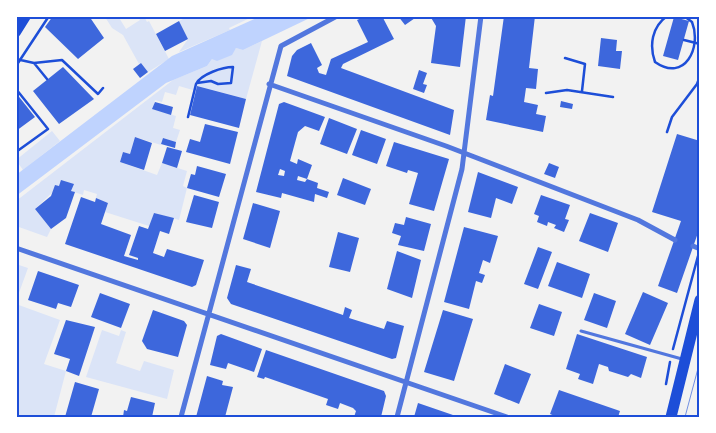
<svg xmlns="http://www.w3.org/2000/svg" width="716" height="433" viewBox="0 0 716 433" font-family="Helvetica,sans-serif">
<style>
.green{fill:#dbe4f7}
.water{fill:#bfd3fe}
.building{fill:#3d67dc;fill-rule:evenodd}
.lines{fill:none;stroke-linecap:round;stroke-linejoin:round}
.path{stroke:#1d4ed8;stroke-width:2.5}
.service{stroke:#5277de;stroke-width:3}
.minor{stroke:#5277de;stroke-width:5}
.secondary{stroke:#1d4ed8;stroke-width:10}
.primary{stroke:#1d4ed8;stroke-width:11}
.tram{stroke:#7290e2;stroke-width:1}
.neatline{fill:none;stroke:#1d4ed8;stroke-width:2}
</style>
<rect width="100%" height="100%" fill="#f2f2f2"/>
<!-- green -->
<path class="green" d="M 118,16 L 126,29 L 140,20 L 138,16 L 144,16 L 147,22 L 149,21 L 169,59 L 148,72 L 141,63 L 139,64 L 123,35 L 112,28 L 105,17 Z
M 189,16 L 254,16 L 229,28 L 230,30 L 179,52 L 188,39 L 179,21 Z
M 262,41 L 246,99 L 198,86 L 196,91 L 179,86 L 176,95 L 165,92 L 162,102 L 155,100 L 153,109 L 176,116 L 173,128 L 180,130 L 176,142 L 163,138 L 161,145 L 135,137 L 130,154 L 123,152 L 120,162 L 157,175 L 162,163 L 187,171 L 183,186 L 187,188 L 179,220 L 154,213 L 149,226 L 105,212 L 108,203 L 96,198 L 97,194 L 84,190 L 83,195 L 71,191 L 73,184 L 59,186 L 35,209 L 51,229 L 47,237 L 16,226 L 16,201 L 173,80 L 207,66 L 212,59 L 232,53 L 236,48 L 243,50 Z
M 52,131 L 60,141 L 23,170 L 16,160 Z
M 16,264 L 28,268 L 16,301 Z
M 16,304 L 60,320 L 44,364 L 66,371 L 54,417 L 16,417 Z
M 102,330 L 119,336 L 121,330 L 126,332 L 116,363 L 140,371 L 144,361 L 174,370 L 167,399 L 86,377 Z"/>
<!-- water -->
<path class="water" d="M 261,16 L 314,16 L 243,50 L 236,48 L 232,55 L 217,61 L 212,59 L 207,66 L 166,83 L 16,196 L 16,175 L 172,56 Z"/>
<!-- building -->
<path class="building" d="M 53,16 L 89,16 L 104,38 L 78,59 L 45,27 Z
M 366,16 L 382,16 L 394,39 L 343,64 L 341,68 L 454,110 L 450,135 L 287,76 L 292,56 L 297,50 L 311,43 L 322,65 L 317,68 L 319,73 L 326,75 L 331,59 L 368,42 L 357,20 Z
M 398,16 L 418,16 L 405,25 Z
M 430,16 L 466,16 L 460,67 L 431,63 L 436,26 Z
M 504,16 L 535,16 L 529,68 L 538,69 L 536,89 L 526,88 L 524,102 L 538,105 L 536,114 L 546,116 L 543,132 L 486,120 L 490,95 L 493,96 Z
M 674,17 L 689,21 L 678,60 L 663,56 Z
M 179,21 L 188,39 L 165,51 L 156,34 Z
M 601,38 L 617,40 L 616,51 L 622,51 L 620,69 L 598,66 Z
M 141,63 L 148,72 L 140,78 L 133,69 Z
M 63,67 L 94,99 L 59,124 L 33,91 Z
M 419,70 L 427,73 L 423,84 L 427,85 L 424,93 L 413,89 Z
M 197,86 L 246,99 L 239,128 L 190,115 Z
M 16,93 L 35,117 L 16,131 Z
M 561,101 L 573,104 L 572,109 L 560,107 Z
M 155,102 L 173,107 L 171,115 L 152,109 Z
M 284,102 L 325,117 L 319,131 L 305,126 L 298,132 L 290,161 L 297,164 L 298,159 L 312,165 L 307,179 L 298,176 L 297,180 L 305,182 L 307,179 L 318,183 L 317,188 L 329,192 L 327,198 L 315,194 L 314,202 L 282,193 L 281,198 L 256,192 L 279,104 ZM 280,169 L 285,171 L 284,176 L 278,175 Z
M 329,118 L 357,129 L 347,154 L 320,144 Z
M 205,124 L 238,132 L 230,164 L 186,152 L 190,139 L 200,142 Z
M 361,130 L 386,139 L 377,164 L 352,155 Z
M 677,134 L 700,141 L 700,227 L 677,293 L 658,286 L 681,221 L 652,212 Z
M 135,137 L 152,143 L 144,170 L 120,162 L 123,152 L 130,154 Z
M 163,138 L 176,142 L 175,148 L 161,144 Z
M 394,142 L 449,159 L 434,211 L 409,204 L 418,173 L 408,170 L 407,173 L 386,166 Z
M 167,147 L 182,151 L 177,168 L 162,163 Z
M 549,163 L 559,167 L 555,178 L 544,174 Z
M 197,166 L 226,174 L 219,197 L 187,188 L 191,174 L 195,175 Z
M 478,172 L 518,187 L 512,204 L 496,198 L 491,218 L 468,212 Z
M 343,178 L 371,189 L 365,205 L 337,195 Z
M 61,180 L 74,184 L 71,191 L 75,192 L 66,218 L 51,229 L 35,209 L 51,196 L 55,185 L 59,186 Z
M 194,195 L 219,202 L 212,228 L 186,222 Z
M 541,195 L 570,205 L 565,219 L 569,220 L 564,232 L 554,228 L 556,225 L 548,222 L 547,226 L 537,222 L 539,216 L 534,214 Z
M 81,197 L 95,202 L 96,198 L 108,203 L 101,224 L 131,235 L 124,256 L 138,260 L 138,258 L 129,255 L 139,226 L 148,229 L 154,213 L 174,218 L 169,234 L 160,231 L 153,253 L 164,257 L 167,249 L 204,260 L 196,285 L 192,287 L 65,244 Z
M 253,203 L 280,211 L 270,248 L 243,239 Z
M 590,213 L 618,223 L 608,252 L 579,241 Z
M 406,217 L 431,224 L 424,251 L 398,245 L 401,236 L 392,233 L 395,223 L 404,225 Z
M 464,227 L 498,236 L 490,263 L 483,260 L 479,273 L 485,275 L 482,283 L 476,281 L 469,309 L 444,302 Z
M 338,232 L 359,238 L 350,272 L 329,267 Z
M 538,247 L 552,252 L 538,289 L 524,284 Z
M 397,251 L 421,260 L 412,298 L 387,289 Z
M 557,262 L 590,274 L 582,298 L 548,286 Z
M 236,265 L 251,269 L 247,282 L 343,315 L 345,307 L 352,310 L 349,318 L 384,329 L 387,321 L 404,326 L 396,358 L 392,359 L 231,304 L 227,298 Z
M 38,271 L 79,285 L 71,307 L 58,303 L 56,309 L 28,300 Z
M 643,292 L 668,303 L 650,345 L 625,334 Z
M 100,293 L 130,304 L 121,328 L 91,317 Z
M 594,293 L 616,301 L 607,328 L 584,320 Z
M 539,304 L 562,312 L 554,336 L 530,328 Z
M 153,310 L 184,321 L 187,325 L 178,357 L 147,349 L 142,341 Z
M 443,310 L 473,319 L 454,381 L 424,372 Z
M 66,320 L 95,327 L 79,376 L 66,371 L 70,359 L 54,354 Z
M 221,334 L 262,349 L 254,372 L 228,363 L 226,369 L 210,365 L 217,336 Z
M 577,334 L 647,357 L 641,378 L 631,374 L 628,377 L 609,371 L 608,367 L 599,364 L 593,384 L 578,379 L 580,374 L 566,369 Z
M 266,350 L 384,391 L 386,396 L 381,417 L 354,417 L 356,411 L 353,408 L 340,403 L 338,409 L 326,405 L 328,399 L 265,377 L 264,379 L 257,377 Z
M 505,364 L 531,374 L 519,404 L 494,394 Z
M 207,376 L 223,381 L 222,385 L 233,387 L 225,417 L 196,417 Z
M 75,382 L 99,389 L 91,417 L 65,417 Z
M 559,390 L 620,411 L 618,417 L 557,417 L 550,414 Z
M 131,397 L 155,403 L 152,417 L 123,417 L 124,410 L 127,411 Z
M 418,403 L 453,415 L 452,417 L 414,417 Z"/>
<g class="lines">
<!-- path -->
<path class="path" d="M 667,16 C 652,27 649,45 655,62 C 685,83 702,47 692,22 L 684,16
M 684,40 L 700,44
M 565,58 L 585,64 L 582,91
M 16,59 L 34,63 L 47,79
M 34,63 L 62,60 L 98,94 L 103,88
M 16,66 L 49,16
M 16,89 L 48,129 L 16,152
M 546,93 L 567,90 L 613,97
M 188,117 L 196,84 C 201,74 223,67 233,67 L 231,83 L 218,84 L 211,81 L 197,83
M 667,132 L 672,117 L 697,84 L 700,76
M 673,349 L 698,256
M 666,384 L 670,362"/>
<!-- service -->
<path class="service" d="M 581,331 L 682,359"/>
<!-- minor -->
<path class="minor" d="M 269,84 L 446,146 L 638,220 L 675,240
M 693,246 L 700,249
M 16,248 L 507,417
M 181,417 L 281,46 L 337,16
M 397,417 L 462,169 L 481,16"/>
<!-- secondary -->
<path class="secondary" d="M 16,32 L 26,16"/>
<!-- primary -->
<path class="primary" d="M 671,417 L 700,300"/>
<!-- tram -->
<path class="tram" d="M 685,417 L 700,361"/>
</g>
<!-- border -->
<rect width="716" height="433" fill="none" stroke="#ffffff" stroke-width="35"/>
<rect x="18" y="18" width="680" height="398" class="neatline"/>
</svg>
